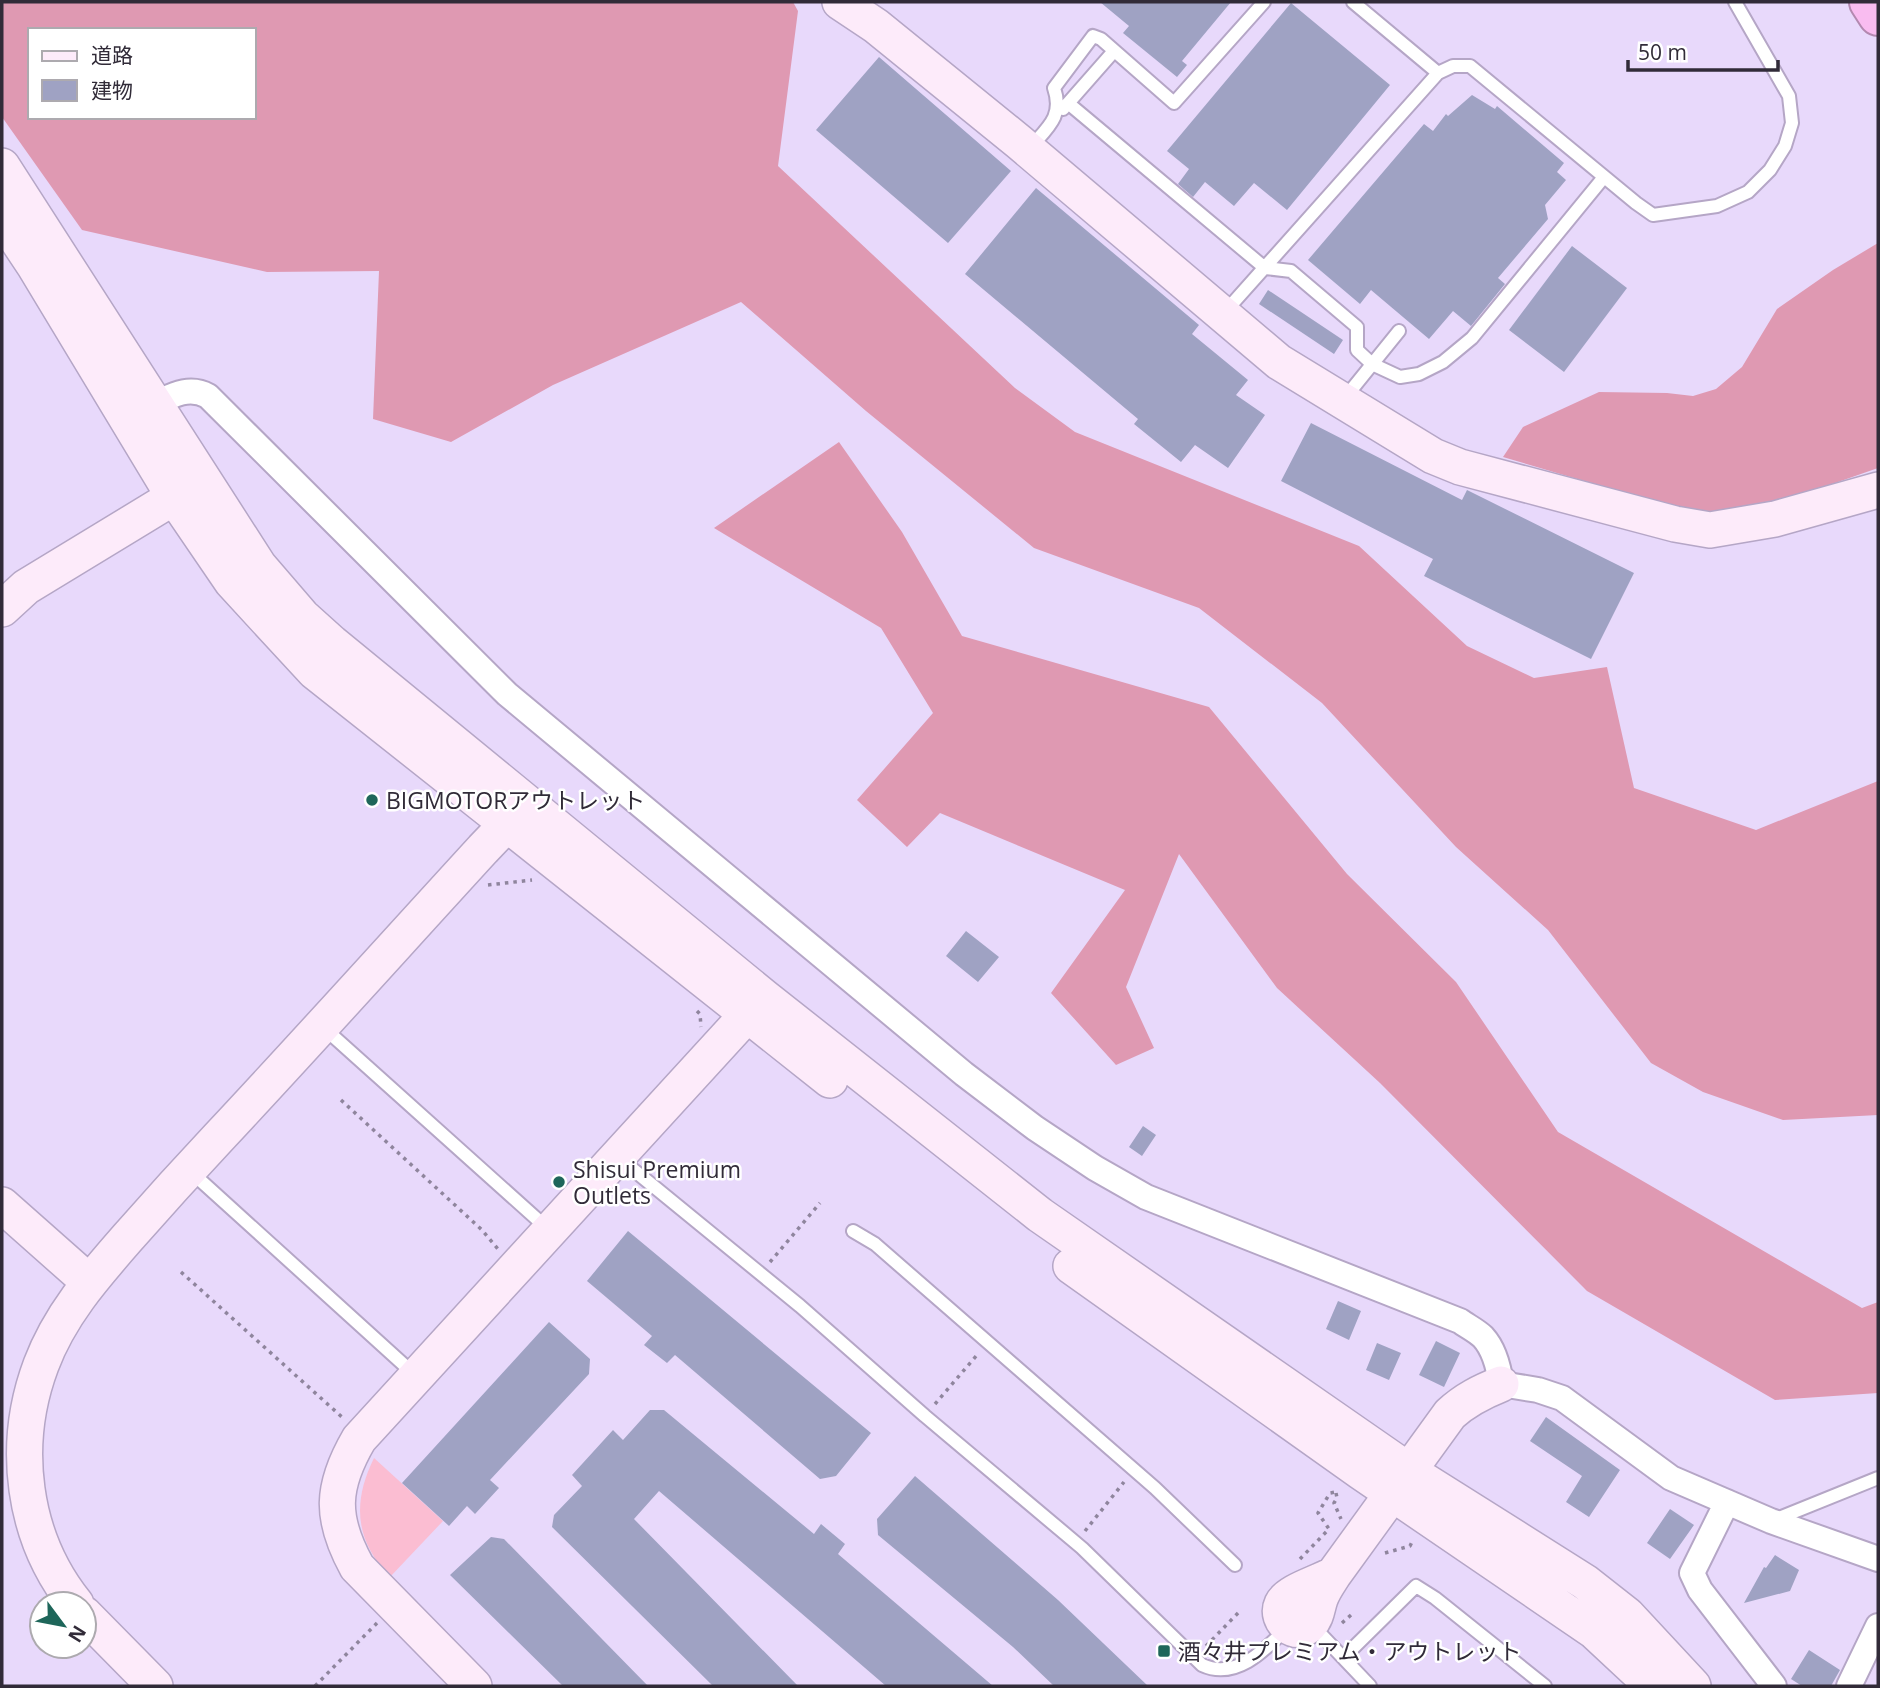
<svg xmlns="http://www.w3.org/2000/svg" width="1880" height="1688" viewBox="0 0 1880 1688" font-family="'Open Sans','Noto Sans JP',sans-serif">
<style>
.green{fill:#fbbdd2}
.forest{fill:#df99b2;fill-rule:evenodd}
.building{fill:#9fa2c3}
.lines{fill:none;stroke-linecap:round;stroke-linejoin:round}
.lane-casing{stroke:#b5a6c6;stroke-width:16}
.street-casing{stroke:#b5a6c6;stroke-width:28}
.secondary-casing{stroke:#b5a6c6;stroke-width:38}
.highway-casing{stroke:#b389b0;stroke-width:42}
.path{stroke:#8f859d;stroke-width:3.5;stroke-dasharray:3.5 5;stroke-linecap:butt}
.lane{stroke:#fff;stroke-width:12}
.street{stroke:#fff;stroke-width:24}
.secondary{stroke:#fdebfa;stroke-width:35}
.highway{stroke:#f9bcf0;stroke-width:38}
.poi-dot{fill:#1e665a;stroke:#fff;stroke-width:2.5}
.labels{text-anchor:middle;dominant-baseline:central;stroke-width:5;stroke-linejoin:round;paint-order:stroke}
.poi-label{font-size:23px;fill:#312b38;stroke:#fff;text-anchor:start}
</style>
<rect width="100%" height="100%" fill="#e8d9fb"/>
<!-- green -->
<path class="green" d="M 374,1458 L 443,1521 L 390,1577 C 355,1540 352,1503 374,1458 Z"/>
<!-- forest -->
<path class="forest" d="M 2,2 L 793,2 L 798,11 L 778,166 L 1015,388 L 1075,432 L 1359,546 L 1467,646 L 1534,678 L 1607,667 L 1634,788 L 1756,830 L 1878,781 L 1878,1115 L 1783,1120 L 1703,1092 L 1651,1063 L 1548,930 L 1456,847 L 1322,703 L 1199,608 L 1034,548 L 866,411 L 741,302 L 553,385 L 451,442 L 373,419 L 379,271 L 267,272 L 82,230 L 2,117 ZM 30,30 L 254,30 L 254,117 L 30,117 Z
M 1878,243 L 1878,468 L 1741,516 L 1672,507 L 1503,457 L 1523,427 L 1599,392 L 1667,393 L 1693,396 L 1716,389 L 1742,367 L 1777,309 L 1833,270 Z
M 839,442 L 902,532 L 962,636 L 1209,707 L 1347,874 L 1456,982 L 1558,1132 L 1862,1308 L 1878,1302 L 1878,1393 L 1775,1400 L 1587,1291 L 1380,1083 L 1277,988 L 1179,854 L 1126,987 L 1154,1048 L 1116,1065 L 1051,993 L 1125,890 L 940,813 L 907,847 L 857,800 L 933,713 L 881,628 L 714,528 Z"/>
<!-- building -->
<path class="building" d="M 1100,2 L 1231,2 L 1182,61 L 1187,65 L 1177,77 L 1123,33 L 1129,26 Z
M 1291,3 L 1390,85 L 1287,210 L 1254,183 L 1234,206 L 1205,182 L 1193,197 L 1178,184 L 1189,169 L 1167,151 Z
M 879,57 L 1011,171 L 948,243 L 816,130 Z
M 1472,95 L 1495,109 L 1497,106 L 1564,163 L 1557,172 L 1566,180 L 1545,205 L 1548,219 L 1498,278 L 1505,284 L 1471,326 L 1453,311 L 1429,339 L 1371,290 L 1360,304 L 1308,260 L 1424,124 L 1433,131 L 1446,114 L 1448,116 Z
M 1036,188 L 1199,325 L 1192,334 L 1248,380 L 1236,395 L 1265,415 L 1228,468 L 1195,445 L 1181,462 L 1134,424 L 1138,419 L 965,274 Z
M 1572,246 L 1627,288 L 1564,372 L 1509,330 Z
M 1268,290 L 1343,340 L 1334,354 L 1259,304 Z
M 1311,423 L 1462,500 L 1467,490 L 1634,573 L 1591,659 L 1424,576 L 1433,559 L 1281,481 Z
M 966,931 L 999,957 L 978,982 L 946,956 Z
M 1143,1126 L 1156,1135 L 1142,1156 L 1129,1147 Z
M 628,1231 L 871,1433 L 836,1476 L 820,1479 L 675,1355 L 667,1363 L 644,1345 L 652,1336 L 587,1281 Z
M 1338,1301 L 1361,1311 L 1349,1340 L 1326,1329 Z
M 549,1322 L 590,1359 L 589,1374 L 490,1480 L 499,1488 L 475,1514 L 467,1506 L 449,1526 L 402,1483 Z
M 1436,1341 L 1460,1353 L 1444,1387 L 1419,1375 Z
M 1377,1343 L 1401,1353 L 1389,1380 L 1366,1370 Z
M 650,1410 L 664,1410 L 814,1534 L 821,1524 L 845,1544 L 838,1554 L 993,1686 L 886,1686 L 659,1491 L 634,1519 L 798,1686 L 713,1686 L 552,1527 L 554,1515 L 582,1486 L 572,1475 L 613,1430 L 623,1440 Z
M 1546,1417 L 1620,1470 L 1589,1517 L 1566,1502 L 1582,1476 L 1530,1441 Z
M 915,1476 L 1058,1600 L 1148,1686 L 1054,1686 L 1013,1647 L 878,1535 L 877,1519 Z
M 1670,1509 L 1694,1525 L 1670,1559 L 1647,1543 Z
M 491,1537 L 504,1539 L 648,1686 L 563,1686 L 450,1575 Z
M 1775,1555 L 1799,1570 L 1790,1591 L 1744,1603 L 1764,1567 L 1766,1568 Z
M 1809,1650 L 1840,1670 L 1831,1686 L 1802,1686 L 1791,1679 Z"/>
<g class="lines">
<!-- lane casing -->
<g class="lane-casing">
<path id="lane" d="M 1353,2 L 1438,73
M 1068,103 L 1265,268 L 1291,271 L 1357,327 L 1357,350 L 1372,364 L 1400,377 L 1419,374 L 1443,362 L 1472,338 L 1604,177
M 1063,109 L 1114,51
M 1029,149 C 1047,128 1064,117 1054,88 L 1093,36 L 1101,39 L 1174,103 L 1264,2
M 1224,313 L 1438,73 L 1453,66 L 1470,66 L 1636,203 L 1653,215 L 1717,206 L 1748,192 L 1770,170 L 1785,146 L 1792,123 L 1789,96 L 1735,2
M 1344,399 L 1399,331
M 324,1028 L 548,1229
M 619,1158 L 800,1306 L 925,1416 L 1082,1548 L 1202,1665 C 1236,1681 1266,1649 1288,1627
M 189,1170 L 414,1374
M 853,1231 L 875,1244 L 1155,1488 L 1235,1565
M 1774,1520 L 1878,1478
M 1311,1624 L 1370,1686
M 1344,1657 L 1416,1586 L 1435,1598 L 1545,1686"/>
</g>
<!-- street casing -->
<g class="street-casing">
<path id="street" d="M 156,405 C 172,394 190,386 208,396 L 507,694 L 964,1074 L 1035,1128 L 1095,1168 L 1146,1197 L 1460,1321 C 1467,1326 1477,1331 1483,1337 C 1494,1349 1499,1369 1501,1384 L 1538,1390 L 1562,1398 L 1671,1478 L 1771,1521 L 1878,1559
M 1727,1502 L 1692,1573 L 1700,1590 L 1774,1686
M 1849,1686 L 1878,1626"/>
</g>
<!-- secondary casing -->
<g class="secondary-casing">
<path id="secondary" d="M 840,2 L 876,26 L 1019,142 L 1279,362 L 1433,456 L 1460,467 L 1675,524 L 1710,530 L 1775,519 L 1878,490
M 2,166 L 259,566 L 302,616 L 332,643 L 764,997 L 1040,1215 L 1409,1471 L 1585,1582 L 1627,1615 L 1693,1686
M 2,217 L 34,265 L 174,497 L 232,582 L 314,671 L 830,1080
M 2,609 L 26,587 L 174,497
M 2,1205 L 89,1282
M 1071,1266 L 1361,1472 L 1594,1631 L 1653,1686
M 1334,1574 C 1319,1583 1288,1591 1282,1604 C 1274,1621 1297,1639 1310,1624 C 1317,1617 1317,1607 1320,1599 C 1323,1590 1329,1582 1334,1574 L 1450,1414 C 1465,1400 1481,1392 1501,1384
M 76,1604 C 22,1537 11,1445 41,1365 C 60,1314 95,1275 130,1235 C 159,1202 189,1169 219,1137 C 308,1042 395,945 483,849 L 506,825 L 526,820
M 84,1614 L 155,1686
M 474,1686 L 357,1567 C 330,1518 331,1487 359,1439 L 747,1015"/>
</g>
<!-- highway casing -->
<g class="highway-casing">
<path id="highway" d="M 1869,2 L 1878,16"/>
</g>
<!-- path -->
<path class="path" d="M 488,885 L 532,880
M 697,1011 L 700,1014 L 701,1027
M 341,1100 L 482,1230 L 498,1249
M 770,1262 L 820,1203
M 181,1272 L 343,1418
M 935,1404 L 977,1355
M 1336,1493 L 1337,1498 L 1334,1503 L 1341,1519
M 1085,1531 L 1124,1482
M 1385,1553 L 1410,1546 L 1412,1542
M 1300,1559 L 1329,1529 L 1318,1513 L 1330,1493 L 1336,1492
M 1342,1623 L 1351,1615
M 1206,1646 L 1239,1612
M 315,1686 L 377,1623"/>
<!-- lane -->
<use href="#lane" class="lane"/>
<!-- street -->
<use href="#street" class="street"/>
<!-- secondary -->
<use href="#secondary" class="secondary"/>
<!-- highway -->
<use href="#highway" class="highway"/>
</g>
<!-- markers -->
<g class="poi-dot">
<circle cx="372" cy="800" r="7"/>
<circle cx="559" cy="1182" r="7"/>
<rect x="1157" y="1644" width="14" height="14" rx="3.5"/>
</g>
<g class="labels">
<!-- poi labels -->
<g class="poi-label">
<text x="386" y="800">BIGMOTORアウトレット</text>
<text x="573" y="1169">Shisui Premium<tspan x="573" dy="26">Outlets</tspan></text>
<text x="1178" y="1651">酒々井プレミアム・アウトレット</text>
</g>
</g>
<!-- border -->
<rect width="1880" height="1688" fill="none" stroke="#312b38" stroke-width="7"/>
<!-- legend -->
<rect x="28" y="28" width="228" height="91" fill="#ffffff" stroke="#adaaaf" stroke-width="2"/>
<rect x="42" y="51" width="35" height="10" fill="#fdebfa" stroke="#adaaaf" stroke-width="2"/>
<text x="91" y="63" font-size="21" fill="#312b38">道路</text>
<rect x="42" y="80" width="35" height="21" fill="#9fa2c3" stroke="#adaaaf" stroke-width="2"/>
<text x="91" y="98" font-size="21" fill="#312b38">建物</text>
<!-- north arrow -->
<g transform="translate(63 1625) rotate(122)"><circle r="33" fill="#ffffff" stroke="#adaaaf" stroke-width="2"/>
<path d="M0-5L12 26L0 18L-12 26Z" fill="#1e665a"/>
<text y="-10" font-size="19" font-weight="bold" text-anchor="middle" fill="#312b38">N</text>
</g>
<!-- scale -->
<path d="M1628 60v10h150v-10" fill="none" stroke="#312b38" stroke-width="3.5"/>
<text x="1638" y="60" font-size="21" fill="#312b38" stroke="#ffffff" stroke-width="5" paint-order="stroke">50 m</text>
</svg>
